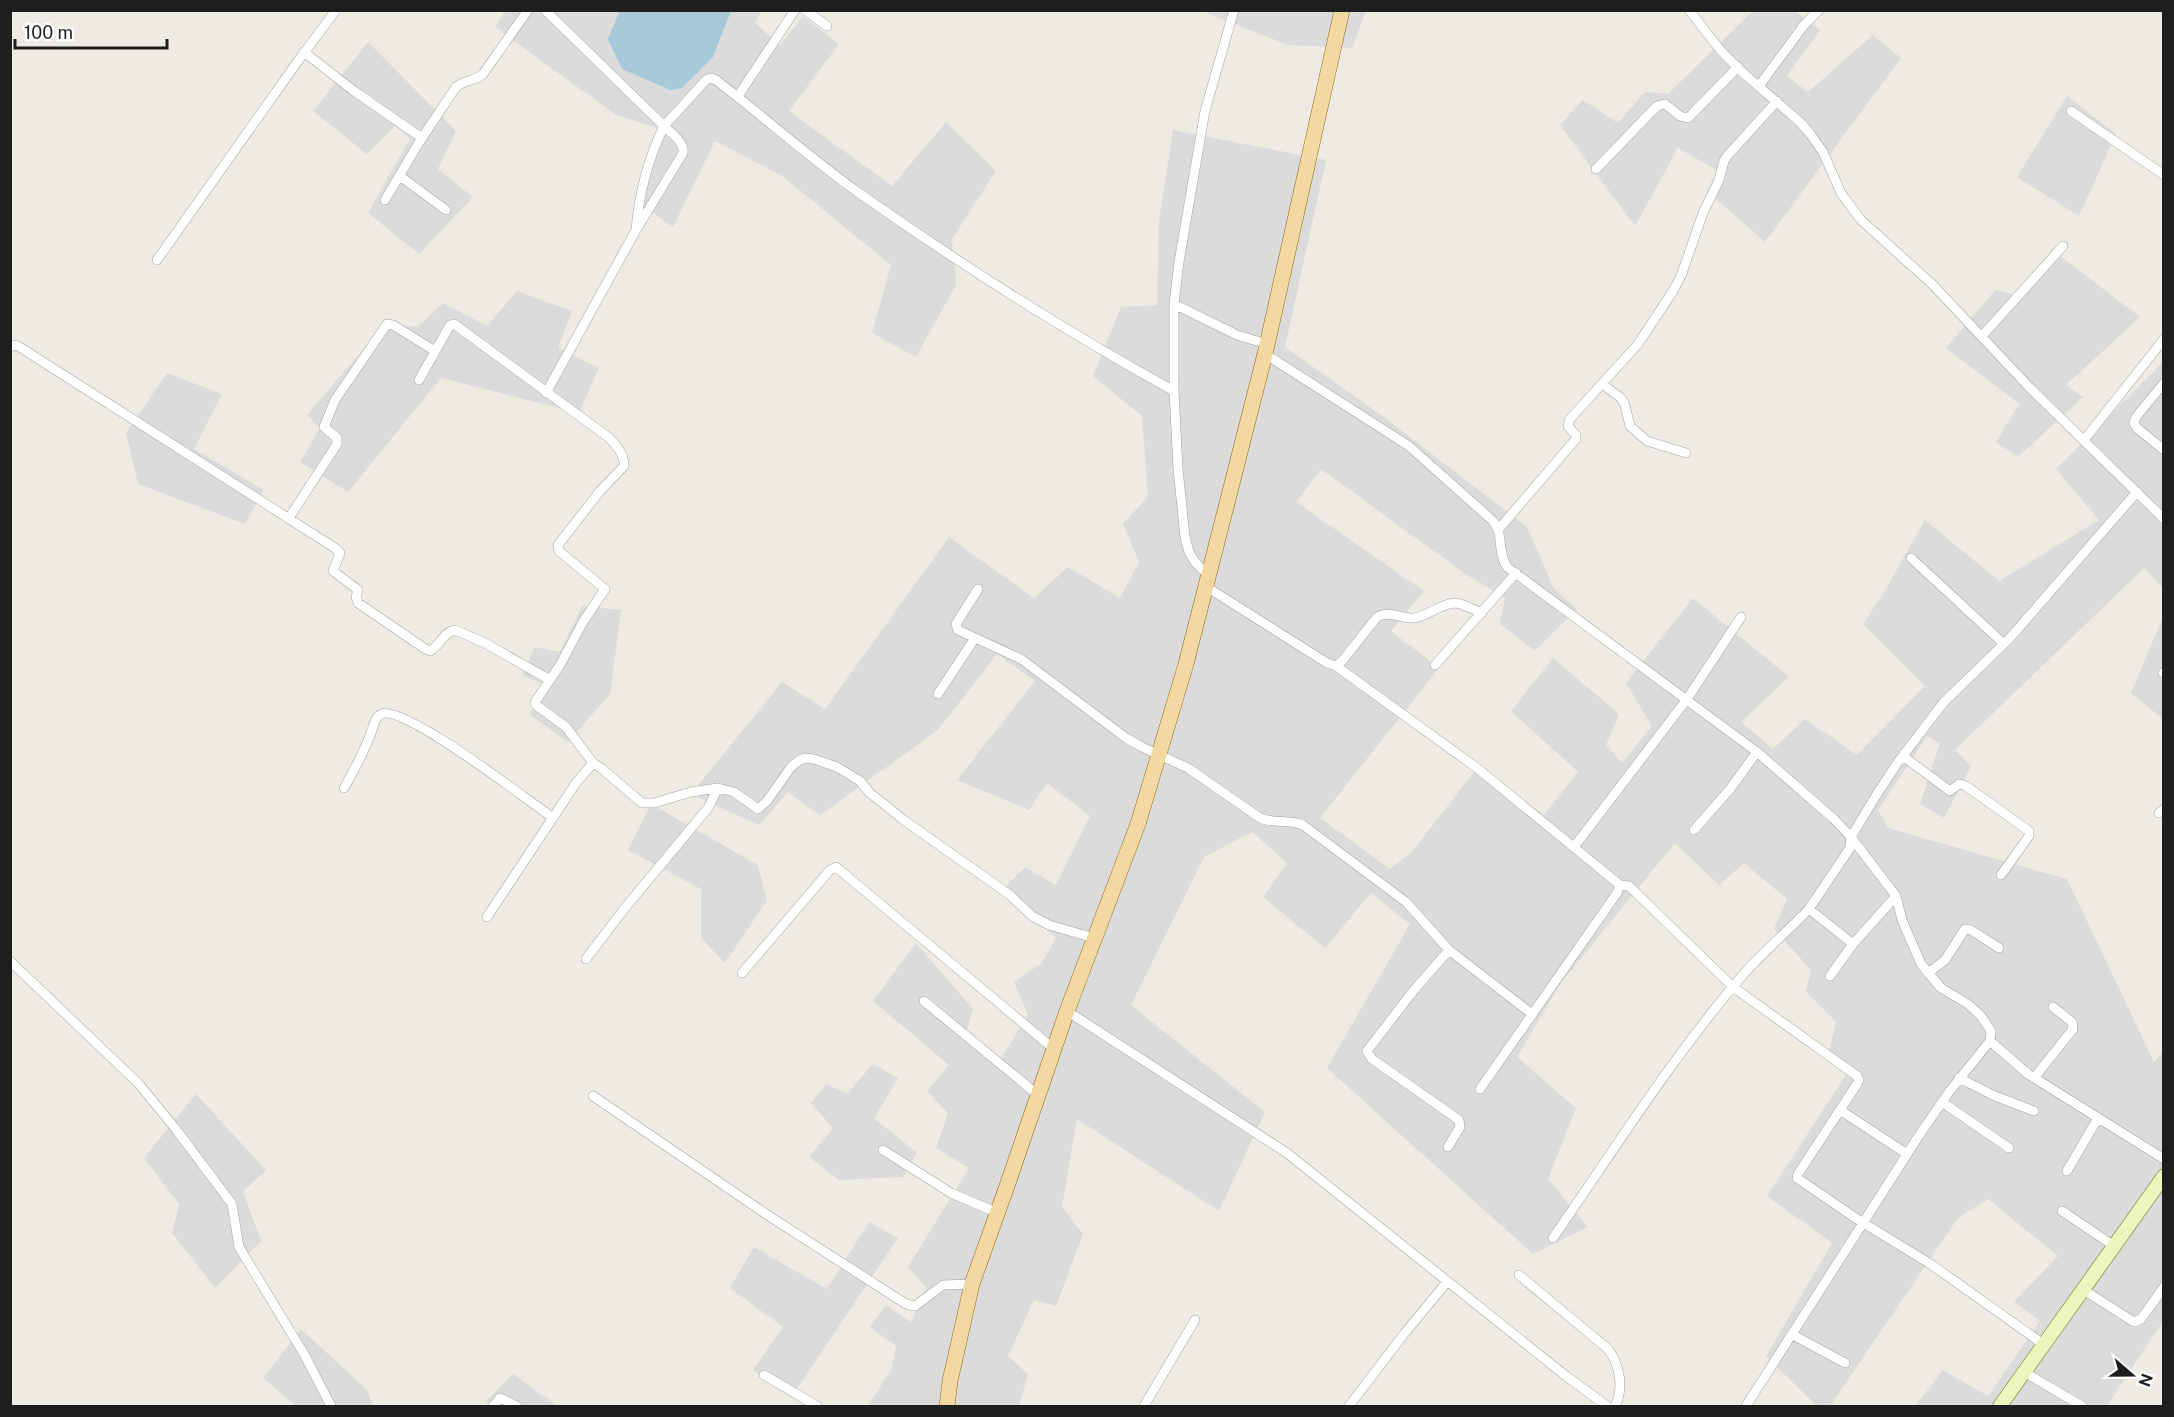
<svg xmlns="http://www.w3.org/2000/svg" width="2174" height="1417" viewBox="0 0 2174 1417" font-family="'Public Sans',sans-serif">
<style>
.residential{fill:#dcdbdb}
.water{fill:#a8c9d8}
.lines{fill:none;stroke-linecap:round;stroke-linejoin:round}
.street-casing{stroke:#a2a2a2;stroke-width:10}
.secondary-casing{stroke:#5a6c0d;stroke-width:15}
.primary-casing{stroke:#8b6c0c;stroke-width:16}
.street{stroke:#fff;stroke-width:9}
.secondary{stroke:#edf4bc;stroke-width:14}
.primary{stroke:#f4d8a3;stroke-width:15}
</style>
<rect width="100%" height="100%" fill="#eeebe4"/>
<!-- residential -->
<path class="residential" d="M 1200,10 L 1366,11 L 1352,48 L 1288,45 Z
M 505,11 L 761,11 L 755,23 L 780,45 L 803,16 L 839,44 L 789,111 L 892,186 L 946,122 L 996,171 L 952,239 L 956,285 L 916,357 L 872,333 L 891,265 L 782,176 L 715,141 L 673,227 L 638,202 L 661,129 L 616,115 L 525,49 L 495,27 Z
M 1753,11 L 1795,11 L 1820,30 L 1787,76 L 1808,92 L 1873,35 L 1901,58 L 1765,242 L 1707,191 L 1718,171 L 1678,148 L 1635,226 L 1560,125 L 1583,100 L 1618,123 L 1645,92 L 1668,94 Z
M 368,42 L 456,131 L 438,169 L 473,197 L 419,254 L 368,213 L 410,139 L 395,126 L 367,154 L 313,111 Z
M 2067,96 L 2116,134 L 2079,216 L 2017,177 Z
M 1173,130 L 1326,160 L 1285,347 L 1381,415 L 1527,527 L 1554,589 L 1577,609 L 1535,651 L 1500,624 L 1505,598 L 1464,573 L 1321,469 L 1296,502 L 1424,591 L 1391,631 L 1439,668 L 1320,818 L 1390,869 L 1412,852 L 1477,768 L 1544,815 L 1578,772 L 1511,711 L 1553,658 L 1619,714 L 1606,745 L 1622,763 L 1652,726 L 1626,683 L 1693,598 L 1789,677 L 1741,722 L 1773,749 L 1805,719 L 1857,755 L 1925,686 L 1863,624 L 1883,594 L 1925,520 L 1999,581 L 2099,520 L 2056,469 L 2163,362 L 2163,588 L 2144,568 L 1955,750 L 1971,766 L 1944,818 L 1920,804 L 1940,743 L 1927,736 L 1878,810 L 1888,828 L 2067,879 L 2154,1062 L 2163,1052 L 2163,1321 L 2107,1406 L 1915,1406 L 1943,1370 L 1988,1396 L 2040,1321 L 2014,1302 L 2058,1256 L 1988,1199 L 1958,1218 L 1830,1406 L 1817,1406 L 1766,1356 L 1832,1243 L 1767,1196 L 1846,1075 L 1828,1057 L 1836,1022 L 1806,992 L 1811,970 L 1774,929 L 1787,899 L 1744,863 L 1719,885 L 1675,843 L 1560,984 L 1517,1057 L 1576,1108 L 1548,1179 L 1588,1227 L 1533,1254 L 1327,1068 L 1410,924 L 1371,893 L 1325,948 L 1263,897 L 1287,863 L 1252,832 L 1204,857 L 1131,1005 L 1265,1112 L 1219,1211 L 1077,1119 L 1062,1207 L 1083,1234 L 1056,1306 L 1034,1300 L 1008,1356 L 1028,1374 L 1019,1406 L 868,1406 L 892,1368 L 896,1346 L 870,1327 L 886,1305 L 911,1322 L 926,1287 L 908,1267 L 969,1168 L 936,1148 L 948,1113 L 927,1091 L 949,1065 L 873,1001 L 916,943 L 973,1009 L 966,1033 L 998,1063 L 1028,1015 L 1014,982 L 1042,963 L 1056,938 L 1003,889 L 1025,867 L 1056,885 L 1090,816 L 1047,783 L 1029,810 L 957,780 L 1035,681 L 997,654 L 938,730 L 820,815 L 788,792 L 759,825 L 691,794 L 782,682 L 825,709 L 949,537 L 1034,598 L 1068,567 L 1120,598 L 1139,562 L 1123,524 L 1148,496 L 1142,416 L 1093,376 L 1121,307 L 1157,305 L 1159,220 Z
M 2052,250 L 2140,317 L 2066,385 L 2083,397 L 2018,457 L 1996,442 L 2019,404 L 1946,348 L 1995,290 L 2018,295 Z
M 517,291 L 572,311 L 558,348 L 599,368 L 579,413 L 441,378 L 348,492 L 300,462 L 320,428 L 307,415 L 385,324 L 418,327 L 443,303 L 487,326 Z
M 167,373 L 222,394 L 194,449 L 264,490 L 245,524 L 138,484 L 126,433 Z
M 582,606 L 621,610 L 610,694 L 568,742 L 530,715 L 542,684 L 522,675 L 535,647 L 560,652 Z
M 2163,617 L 2163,719 L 2131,693 Z
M 651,804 L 758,865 L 767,900 L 725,963 L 701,938 L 701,889 L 628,850 Z
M 873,1064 L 898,1078 L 874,1119 L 917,1152 L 903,1177 L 839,1180 L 809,1157 L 833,1128 L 811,1103 L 826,1084 L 847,1094 Z
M 196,1094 L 266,1170 L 243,1192 L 261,1241 L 215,1288 L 172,1233 L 179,1204 L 144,1158 Z
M 869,1222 L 898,1238 L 791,1398 L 753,1370 L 783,1327 L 730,1288 L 754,1247 L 827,1289 Z
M 301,1329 L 367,1390 L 373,1406 L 296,1406 L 263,1378 Z
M 513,1374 L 558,1406 L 493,1406 L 486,1401 Z"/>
<!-- water -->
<path class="water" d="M 620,10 L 731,10 L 731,11 L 713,57 L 682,88 L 670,90 L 622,69 L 608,39 Z"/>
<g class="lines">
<!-- street casing -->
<g class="street-casing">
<path id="street" d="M 545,10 L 664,126 L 706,80 L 711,78 L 716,80 C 764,117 810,158 859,193 C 960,264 1065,331 1174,391
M 805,10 L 827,26
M 1689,10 L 1721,51 L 1742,72 L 1801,123 L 1811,135 L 1823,152 L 1841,193 L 1861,220 L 1932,284 L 2030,388 L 2164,519
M 304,52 L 354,91 L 422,138
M 1759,86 L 1804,25 L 1819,10
M 738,96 L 795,10
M 2071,111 L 2164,175
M 1596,169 L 1657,106 L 1665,104 L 1680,116 L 1688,118 L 1738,67
M 400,176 L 446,210
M 385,200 L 418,144 L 456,87 C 464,80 475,81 483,74 L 528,10
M 157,260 L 298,61 L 336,10
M 1174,304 L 1237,335 L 1267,344
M 1982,336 L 2063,246
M 10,348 L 12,345 L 18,346 L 335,548 L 340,553 L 333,571 L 358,590 L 356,597 L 358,603 L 424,648 L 430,651 C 440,646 443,632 455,630 L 485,643 L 550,680
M 1265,354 L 1409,446 L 1493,521 C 1504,534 1497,552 1507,567 L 1757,752 L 1834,819 L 1851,837 L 1896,896 L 1902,920 L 1921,964 L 1941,988 L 1968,1004 L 1981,1016 L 1991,1031 L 1990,1041 L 2028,1074 L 2164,1159
M 419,380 L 450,325 L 454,324 L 608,437 C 616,444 625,456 624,466 L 600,491 L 558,545 L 559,551 L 605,589 L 583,622 L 560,665 L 535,702 L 536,705 L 566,727 L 593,763 L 601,768 L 642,803 L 654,803 L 691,792 L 718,788 L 734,792 L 758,809 L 767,801 L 791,767 L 798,761 L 805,758 L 814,759 L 837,767 L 860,781 L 870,793 L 905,821 L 1010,895 L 1032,916 L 1049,925 L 1094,938
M 2164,383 L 2136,417 L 2134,423 L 2137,428 L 2164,450
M 1602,384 L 1621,398 L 1625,405 L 1630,426 L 1647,441 L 1686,453
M 546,393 L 636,230 L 683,153 C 685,142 671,133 664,126 C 648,159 639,193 636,230
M 2084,440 L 2164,339
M 289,518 L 337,444 L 337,438 L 324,427 L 335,400 L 387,324 L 393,325 L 435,351
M 1498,530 L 1576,439 L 1576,435 L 1568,426 L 1570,419 L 1638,344 L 1673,291 L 1681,276 L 1703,213 L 1719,180 L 1724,161 L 1728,155 L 1777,101
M 1911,558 L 2004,644
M 1208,575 L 1195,562 L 1189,552 L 1185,537 L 1178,469 L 1174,391 L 1174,304 L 1179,262 L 1205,111 L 1234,10
M 1205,586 L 1327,663 L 1336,666 L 1343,660 L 1377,617 C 1390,610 1401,619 1414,618 C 1429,616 1441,603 1455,603 C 1464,604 1474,610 1482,613
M 978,589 L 956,624 L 958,630 L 1021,659 L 1126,738 L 1142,747 L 1188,768 L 1260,818 C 1274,824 1289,819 1303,825 L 1406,902 L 1449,950 L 1532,1014
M 1435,665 L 1516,573
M 1336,666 L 1477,768 L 1620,885 L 1617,893 L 1480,1089
M 2163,673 L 2164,673
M 938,694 L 975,638
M 1903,756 L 1950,791 L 1959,784 L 1966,786 L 2029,831 L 2029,836 L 2001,875
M 344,788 C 355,769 365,750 372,730 C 374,725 375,717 381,714 C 404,704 527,800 552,817
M 2159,813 L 2164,809
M 1694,830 L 1730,789 L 1757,752
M 1574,847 L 1687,699 L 1741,617
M 1620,885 L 1629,886 L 1733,987 L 1857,1076 L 1859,1080 L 1857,1084 L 1798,1174 L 1797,1178 L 1857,1219 L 1932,1265 L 2043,1344
M 1809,909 L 1850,848 L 1851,837 L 1877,794 L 1898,762 L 1944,702 L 2009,639 L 2137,492
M 487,917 L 576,783 L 593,763
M 586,959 L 624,909 L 708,808 L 718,788
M 10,961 L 138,1083 L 175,1128 L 232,1204 L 239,1247 L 304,1354 L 331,1406
M 742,973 L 830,870 L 836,867 L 1054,1049
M 1928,973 L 1945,960 L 1965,929 L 1971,930 L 1999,948
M 1830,976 L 1853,944
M 924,1001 L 1038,1095
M 1067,1011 L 1287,1153 L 1566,1376 L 1607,1406
M 1959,1078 L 1995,1096 L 2034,1111
M 2034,1078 L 2073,1029 L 2072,1022 L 2053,1007
M 593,1096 L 769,1216 L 906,1304 L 915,1306 L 943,1285 L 972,1284
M 1942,1102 L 2009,1148
M 1840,1110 L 1907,1154
M 1448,1147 L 1460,1127 L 1459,1120 L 1372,1059 L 1367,1051 L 1414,990 L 1449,950
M 883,1150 L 951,1193 L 998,1213
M 2067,1171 L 2098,1118
M 2062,1211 L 2114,1246
M 1553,1238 C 1614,1150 1671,1059 1741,977 C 1762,953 1787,932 1809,909 L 1853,944 L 1896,896
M 1519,1275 L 1608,1349 C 1620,1365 1624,1389 1615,1406
M 2082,1289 L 2134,1322 L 2141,1319 L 2164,1287
M 1793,1335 L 1845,1363
M 2024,1372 L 2082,1406
M 764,1375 L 817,1406
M 493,1406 L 500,1398 L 517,1406
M 1144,1406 L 1195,1320
M 1349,1406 L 1404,1334 L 1447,1282
M 1746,1406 L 1918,1137 L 1949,1092 L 1990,1041"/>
</g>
<!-- secondary casing -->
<g class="secondary-casing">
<path id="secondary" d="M 2000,1406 L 2164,1176"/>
</g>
<!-- primary casing -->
<g class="primary-casing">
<path id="primary" d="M 947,1406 L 950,1381 L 972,1284 L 1007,1186 L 1067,1011 L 1138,824 L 1186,664 L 1265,354 L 1342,10"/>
</g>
<!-- street -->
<use href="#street" class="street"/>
<!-- secondary -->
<use href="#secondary" class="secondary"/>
<!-- primary -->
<use href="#primary" class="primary"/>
</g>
<!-- border -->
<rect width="2174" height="1417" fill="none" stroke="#1e1e1e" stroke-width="24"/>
<!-- north arrow -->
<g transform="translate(2132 1375) rotate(110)" stroke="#ffffff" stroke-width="4.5" paint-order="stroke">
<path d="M0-4.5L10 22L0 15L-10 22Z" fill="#1e1e1e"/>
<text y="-9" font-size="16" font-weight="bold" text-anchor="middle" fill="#1e1e1e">N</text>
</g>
<!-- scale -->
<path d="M15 39v9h152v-9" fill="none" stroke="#1e1e1e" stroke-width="3"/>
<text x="24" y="39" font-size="18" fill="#1e1e1e" stroke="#ffffff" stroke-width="4.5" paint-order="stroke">100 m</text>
</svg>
